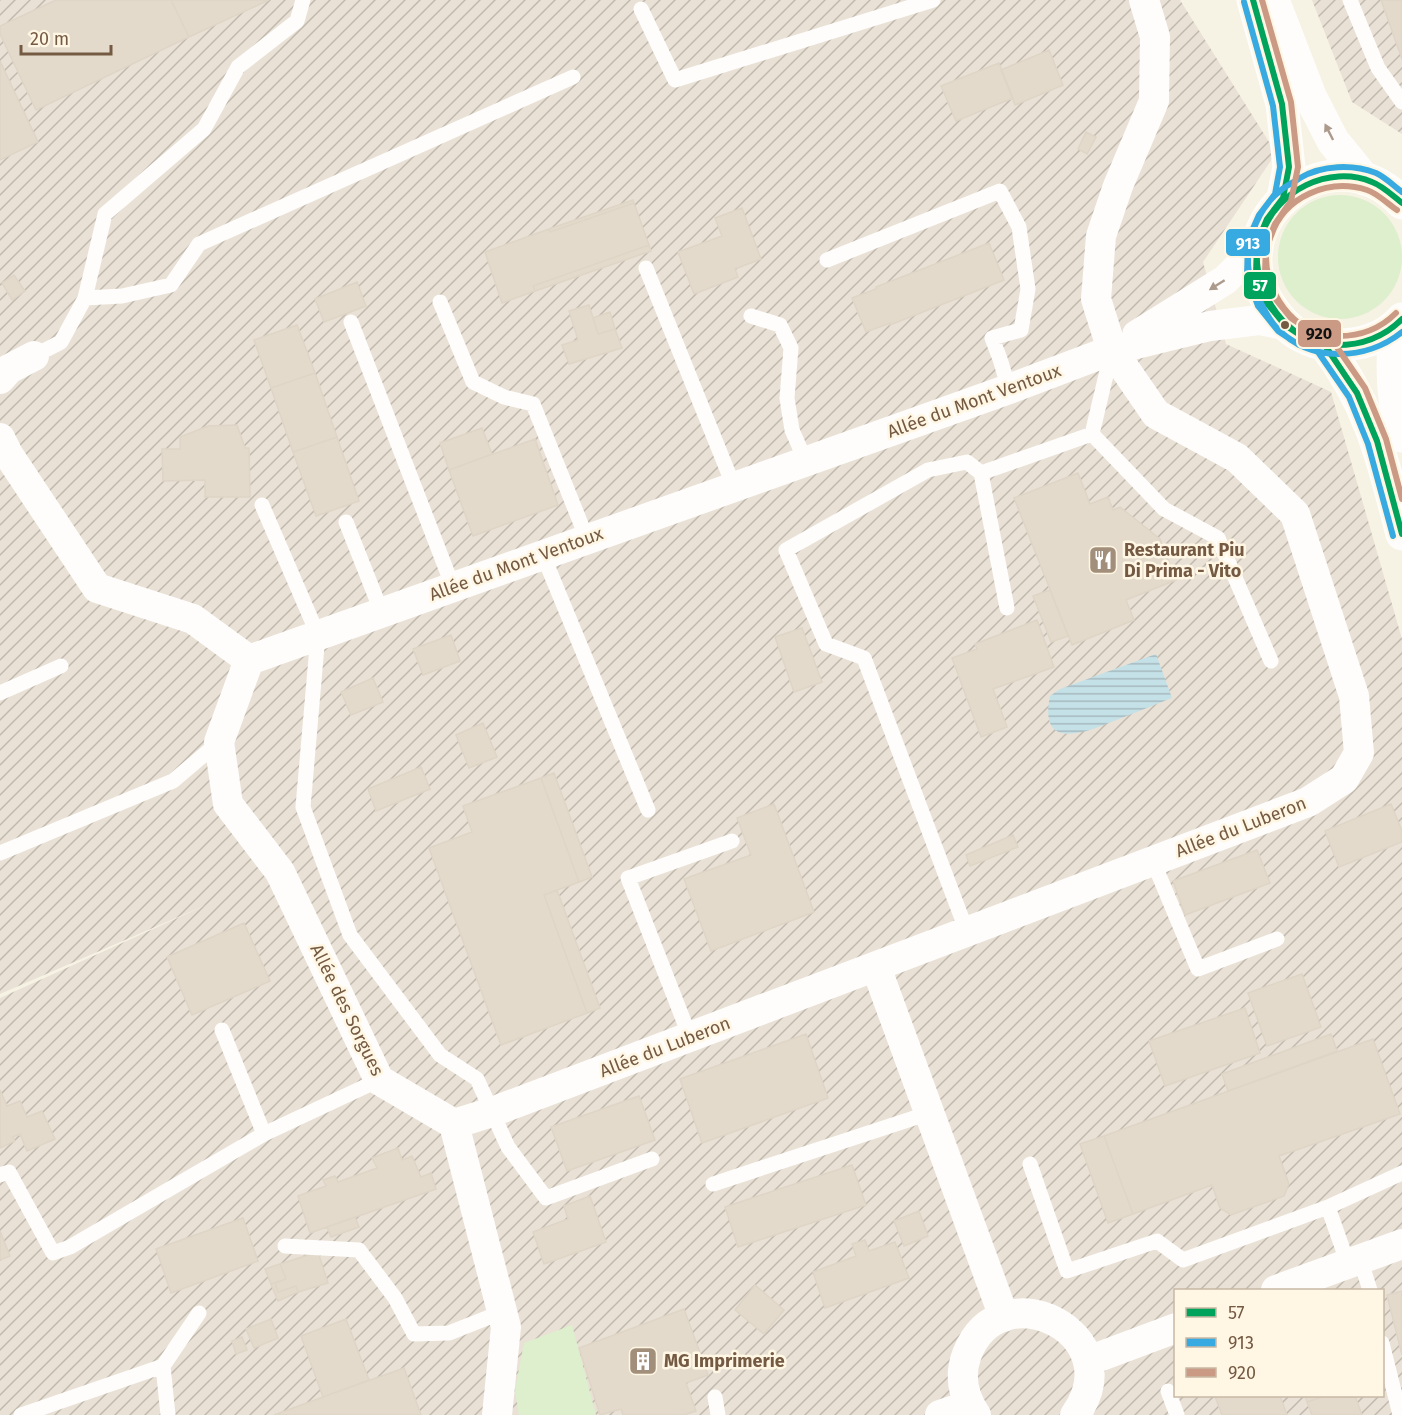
<svg xmlns="http://www.w3.org/2000/svg" width="1402" height="1415" viewBox="0 0 1402 1415" font-family="'Fira Sans',sans-serif">
<style>
.industrial{fill:url(#industrial-furrows);fill-rule:evenodd}
.green{fill:#ddefcd}
.water{fill:url(#water-rules)}
.building{fill:#e3dacb;stroke:#dfd5c6;stroke-width:1.5}
.lines{fill:none;stroke-linecap:round;stroke-linejoin:round}
.service{stroke:#fefdfb;stroke-width:15}
.minor{stroke:#fefdfb;stroke-width:30}
.secondary{stroke:#fefdfb;stroke-width:33}
.bus-1-casing{stroke:#fff7e4;stroke-width:10}
.bus-2-casing{stroke:#fff7e4;stroke-width:10}
.bus-3-casing{stroke:#fff7e4;stroke-width:10}
.bus-1{stroke:#00a35b;stroke-width:6}
.bus-2{stroke:#37aae1;stroke-width:6}
.bus-3{stroke:#ca9a85;stroke-width:6}
.oneway{fill:#ac9b8d}
.bus-dot{fill:#755a43;stroke:#fff7e4;stroke-width:2}
.labels{text-anchor:middle;dominant-baseline:central;stroke-width:5;stroke-linejoin:round;paint-order:stroke}
.street-label{font-size:18px;fill:#755a43;stroke:#fff7e4}
.poi-label{font-size:18px;font-weight:bold;fill:#755a43;stroke:#fff7e4;text-anchor:start}
.line-badge{stroke:#fff7e4;stroke-width:2}
.badge-label{font-size:16px;text-anchor:middle;font-weight:bold;fill:#fff}
.pale-badge-label{font-size:16px;text-anchor:middle;font-weight:bold;fill:#111}
</style>
<defs>
<pattern id="industrial-furrows" width="10" height="10" patternUnits="userSpaceOnUse" patternTransform="scale(1.5)"><rect width="10" height="10" fill="#e9e1d5"/><path d="M-1 1l2-2M0 10L10 0M9 11l2-2" fill="none" stroke="#c1b9ae"/></pattern>
<pattern id="water-rules" width="6" height="5" patternUnits="userSpaceOnUse" patternTransform="scale(1.5)"><rect width="6" height="5" fill="#c5e1e8"/><path d="M0 2.5h6" fill="none" stroke="#a5b9be"/></pattern>
</defs>
<rect width="100%" height="100%" fill="#f6f2e4"/>
<!-- industrial -->
<path class="industrial" d="M 0,0 L 1180,0 L 1276,153 L 1203,262 L 1226,344 L 1331,392 L 1402,639 L 1402,1415 L 0,1415 L 0,998 L 213,902 L 0,994 ZM 1176,1290 L 1382,1290 L 1382,1396 L 1176,1396 Z
M 1312,0 L 1402,0 L 1402,134 L 1352,102 Z"/>
<!-- green -->
<path class="green" d="M1278 257a62 62 0 1 1 124 0a62 62 0 1 1-124 0Z
M 572,1325 L 596,1415 L 519,1415 L 515,1390 L 524,1343 Z"/>
<!-- water -->
<path class="water" d="M 1156,654 L 1172,698 C 1154,705 1137,712 1119,719 C 1089,731 1038,754 1050,696 L 1060,689 Z"/>
<!-- building -->
<path class="building" d="M 56,0 L 171,0 L 189,37 L 36,110 L 0,34 L 0,26 Z
M 171,0 L 269,0 L 189,37 Z
M 1381,0 L 1402,0 L 1402,59 Z
M 1049,50 L 1063,85 L 1015,105 L 1001,70 Z
M 0,61 L 38,142 L 0,160 Z
M 999,63 L 1013,98 L 956,121 L 941,86 Z
M 1086,132 L 1096,137 L 1087,154 L 1078,149 Z
M 633,200 L 634,203 L 550,232 L 549,229 Z
M 634,203 L 649,245 L 533,286 L 535,291 L 502,303 L 485,252 L 549,229 L 550,232 Z
M 742,208 L 761,259 L 735,269 L 738,277 L 694,294 L 678,252 L 722,236 L 715,218 Z
M 989,243 L 1004,280 L 890,325 L 890,323 L 866,332 L 852,298 L 876,289 L 876,287 Z
M 649,245 L 651,251 L 535,291 L 533,286 Z
M 14,275 L 25,291 L 12,300 L 2,283 Z
M 357,282 L 366,306 L 324,322 L 315,299 Z
M 589,305 L 598,334 L 615,329 L 622,348 L 569,364 L 562,345 L 578,340 L 569,311 Z
M 610,312 L 615,329 L 598,334 L 593,318 Z
M 297,325 L 315,373 L 271,388 L 254,340 Z
M 315,373 L 337,437 L 293,452 L 271,388 Z
M 237,425 L 245,448 L 249,448 L 250,497 L 205,497 L 205,480 L 163,481 L 162,449 L 180,449 L 180,437 L 208,426 Z
M 482,428 L 492,454 L 449,470 L 440,443 Z
M 337,437 L 359,501 L 316,516 L 293,452 Z
M 535,439 L 558,505 L 473,536 L 449,470 Z
M 1078,473 L 1090,504 L 1108,497 L 1113,510 L 1120,507 L 1160,539 L 1176,580 L 1126,600 L 1134,620 L 1072,645 L 1014,498 Z
M 1050,590 L 1068,636 L 1051,642 L 1033,596 Z
M 1037,620 L 1054,667 L 993,689 L 1007,727 L 981,737 L 952,658 L 977,649 L 975,644 Z
M 802,628 L 822,682 L 794,692 L 775,637 Z
M 451,635 L 460,661 L 423,675 L 413,649 Z
M 373,678 L 383,702 L 351,715 L 341,692 Z
M 483,723 L 497,757 L 469,768 L 456,735 Z
M 421,767 L 430,789 L 376,811 L 368,789 Z
M 554,773 L 592,877 L 579,882 L 541,778 Z
M 541,778 L 579,882 L 544,895 L 587,1013 L 501,1045 L 429,848 L 472,832 L 463,806 Z
M 774,804 L 814,912 L 711,951 L 684,879 L 751,855 L 737,818 Z
M 1391,804 L 1402,831 L 1402,842 L 1339,867 L 1325,831 Z
M 1013,835 L 1018,847 L 970,866 L 966,855 Z
M 1257,850 L 1270,883 L 1185,915 L 1173,881 Z
M 557,890 L 600,1008 L 587,1013 L 544,895 Z
M 244,923 L 270,981 L 192,1015 L 167,957 Z
M 1302,974 L 1321,1027 L 1267,1046 L 1248,993 Z
M 1245,1008 L 1260,1053 L 1165,1086 L 1149,1041 Z
M 806,1034 L 828,1098 L 702,1143 L 680,1079 Z
M 1331,1034 L 1337,1051 L 1228,1091 L 1222,1074 Z
M 1373,1039 L 1400,1114 L 1279,1156 L 1289,1184 L 1284,1196 L 1231,1215 L 1220,1208 L 1212,1185 L 1133,1214 L 1104,1136 Z
M 0,1090 L 7,1106 L 20,1101 L 27,1117 L 42,1111 L 55,1139 L 27,1151 L 20,1134 L 13,1137 L 15,1141 L 0,1148 Z
M 639,1096 L 655,1140 L 567,1171 L 551,1127 Z
M 1104,1136 L 1133,1214 L 1108,1223 L 1080,1144 Z
M 398,1148 L 402,1160 L 412,1156 L 421,1177 L 431,1173 L 436,1189 L 310,1233 L 298,1196 L 326,1186 L 323,1180 L 335,1176 L 338,1182 L 377,1168 L 372,1158 Z
M 852,1165 L 866,1205 L 738,1247 L 725,1207 Z
M 590,1196 L 606,1242 L 544,1264 L 533,1232 L 568,1219 L 564,1206 Z
M 919,1211 L 928,1236 L 904,1246 L 894,1221 Z
M 355,1217 L 359,1227 L 331,1237 L 327,1227 Z
M 243,1218 L 258,1261 L 171,1293 L 156,1249 Z
M 0,1231 L 10,1256 L 0,1260 Z
M 865,1240 L 869,1251 L 895,1242 L 909,1278 L 825,1308 L 813,1272 L 856,1256 L 852,1244 Z
M 318,1252 L 328,1283 L 298,1292 L 296,1286 L 278,1292 L 275,1283 L 286,1279 L 280,1264 Z
M 280,1264 L 286,1279 L 271,1284 L 265,1269 Z
M 275,1283 L 278,1292 L 296,1286 L 298,1292 L 278,1301 L 271,1284 Z
M 755,1285 L 784,1310 L 764,1334 L 735,1310 Z
M 1402,1291 L 1402,1355 L 1387,1295 Z
M 684,1309 L 708,1375 L 686,1383 L 696,1411 L 684,1415 L 623,1415 L 621,1409 L 600,1415 L 579,1348 Z
M 271,1319 L 278,1338 L 254,1348 L 246,1329 Z
M 346,1319 L 369,1380 L 323,1397 L 301,1336 Z
M 242,1337 L 247,1350 L 236,1354 L 232,1341 Z
M 404,1368 L 421,1415 L 274,1415 L 323,1397 Z
M 1215,1396 L 1280,1396 L 1287,1415 L 1222,1415 Z
M 1305,1396 L 1325,1396 L 1307,1402 Z
M 1325,1396 L 1355,1396 L 1362,1415 L 1312,1415 L 1307,1402 Z"/>
<g class="lines">
<!-- service -->
<path class="service" d="M 1350,0 L 1378,68 L 1402,102
M 641,9 L 675,80 L 933,0
M 827,260 L 1000,191 L 1019,227 L 1028,289 L 1021,330 L 992,338 L 1000,359 L 1009,389
M 646,268 L 734,487
M 85,298 L 122,296 L 171,285 L 199,244 L 573,77
M 440,302 L 473,382 L 504,397 L 533,404 L 587,539
M 751,316 L 780,325 L 791,348 L 787,398 L 792,430 L 806,462
M 351,322 L 453,587
M 1112,350 L 1092,434 L 1164,509 L 1218,538 L 1271,661
M 34,356 L 61,342 L 85,298 L 105,214 L 204,129 L 238,67 L 297,21 L 303,0
M 262,505 L 318,635 L 303,807 L 350,935 L 440,1055 L 477,1079 L 508,1147 L 546,1198 L 652,1159
M 346,522 L 382,613
M 543,555 L 648,810
M 1007,608 L 981,473 L 1092,434
M 0,693 L 61,666
M 0,853 L 173,781 L 219,742
M 1153,861 L 1198,969 L 1277,939
M 967,932 L 864,658 L 826,644 L 786,550 L 928,470 L 967,462 L 981,473
M 222,1030 L 264,1134 L 379,1080
M 690,1037 L 628,878 L 732,841
M 1030,1164 L 1067,1271 L 1157,1241 L 1183,1260 L 1328,1207 L 1348,1264
M 0,1175 L 9,1172 L 53,1253 L 70,1247 L 264,1134
M 713,1184 L 929,1113
M 1328,1207 L 1402,1173
M 285,1246 L 359,1250 L 395,1298 L 414,1334 L 449,1333 L 502,1312
M 1360,1259 L 1370,1290
M 1382,1343 L 1400,1415
M 1168,1391 L 1177,1415
M 715,1397 L 718,1415
M 21,1415 L 163,1366
M 168,1415 L 163,1366 L 199,1313"/>
<!-- minor -->
<path class="minor" d="M 1137,335 L 1225,280 L 1241,264 L 1257,243
M 0,379 L 9,369 L 34,356
M 0,438 L 8,454 L 97,588 L 193,619 L 249,660
M 249,660 L 1009,389 L 1112,350 L 1210,326 L 1259,320 L 1285,325
M 249,660 L 219,742 L 228,804 L 280,872 L 379,1080 L 454,1124 L 506,1327 L 497,1415
M 876,967 L 1004,1317
M 454,1124 L 492,1112 L 1308,802 L 1344,779 L 1359,753 L 1354,696 L 1295,514 L 1237,458 L 1156,414 L 1112,350 L 1096,299 L 1101,236 L 1118,186 L 1154,101 L 1155,37 L 1144,0
M 1276,1290 L 1402,1244
M 1088,1361 L 1176,1328
M 940,1415 L 969,1405
M 976,1415 C 963,1396 959,1375 967,1354 C 1001,1267 1133,1335 1075,1415"/>
<!-- secondary -->
<path class="secondary" d="M 1253,0 L 1282,104 L 1289,167 L 1283,198
M 1273,0 L 1310,96 L 1333,141 L 1364,179
M 1402,203 C 1330,125 1205,228 1278,316 C 1291,333 1311,344 1332,345 C 1358,346 1385,339 1402,319
M 1397,324 C 1390,361 1393,400 1402,436
M 1324,344 C 1371,405 1383,462 1402,534"/>
<!-- bus-1 casing -->
<g class="bus-1-casing">
<path id="bus-1" d="M 1253,0 L 1282,104 L 1289,167 L 1283,198 L 1267,219 L 1257,243 L 1256,274 L 1266,302 L 1285,325 L 1303,337 L 1324,344 L 1357,393 L 1377,441 L 1402,534
M 1402,203 C 1393,196 1383,186 1372,182 C 1329,164 1276,191 1262,234 C 1260,239 1257,246 1257,251 C 1254,294 1287,342 1332,345 C 1358,346 1383,338 1402,319"/>
</g>
<!-- bus-2 casing -->
<g class="bus-2-casing">
<path id="bus-2" d="M 1244,2 L 1273,106 L 1280,167 L 1275,194 L 1259,215 L 1248,240 L 1247,276 L 1258,306 L 1278,331 L 1299,345 L 1318,352 L 1349,397 L 1368,444 L 1393,536
M 1402,192 C 1394,186 1385,177 1376,173 C 1353,164 1322,165 1300,178 C 1294,182 1287,185 1281,190 C 1268,200 1258,216 1253,231 C 1244,260 1247,279 1262,305 C 1266,313 1270,321 1277,328 C 1310,363 1366,361 1402,332"/>
</g>
<!-- bus-3 casing -->
<g class="bus-3-casing">
<path id="bus-3" d="M 1262,0 L 1291,102 L 1298,167 L 1291,201 L 1275,224 L 1266,245 L 1265,273 L 1274,297 L 1291,318 L 1307,329 L 1330,337 L 1365,388 L 1386,439 L 1402,499
M 1396,313 C 1379,330 1357,337 1334,336 C 1293,334 1264,291 1266,253 C 1266,247 1269,241 1271,236 C 1284,196 1329,178 1367,190 C 1377,193 1388,204 1397,210"/>
</g>
<!-- bus-1 -->
<use href="#bus-1" class="bus-1"/>
<!-- bus-2 -->
<use href="#bus-2" class="bus-2"/>
<!-- bus-3 -->
<use href="#bus-3" class="bus-3"/>
</g>
<!-- one-way arrows -->
<defs><path id="oneway-solid" d="M-6-.8H1V-3.2L6.5 0L1 3.2V.8H-6Z" transform="scale(1.5)"/></defs>
<g class="oneway">
<use href="#oneway-solid" transform="translate(1329 132) rotate(-117)"/>
<use href="#oneway-solid" transform="translate(1217 285) rotate(148)"/>
</g>
<!-- icons -->
<defs>
<g id="restaurant-square" transform="scale(1.5)"><rect x="-9" y="-9" width="18" height="18" rx="4" fill="#a28f7b" stroke="#fff7e4"/><path d="M-5-6h1v4h1v-4h1v4h1v-4h1v5L-1.5 .5V6h-2V.5L-5-1ZM5-6V6H3V1.5H1.5Q1.5-4 5-6Z" fill="#fff"/></g>
<g id="building-square" transform="scale(1.5)"><rect x="-9" y="-9" width="18" height="18" rx="4" fill="#a28f7b" stroke="#fff7e4"/><path d="M-4-6H4V6H1V3H-1V6H-4ZM-2.5-4.3h1.7v1.8h-1.7ZM.8-4.3h1.7v1.8H.8ZM-2.5-1h1.7V.8h-1.7ZM.8-1h1.7V.8H.8Z" fill="#fff"/></g>
</defs>
<g fill-rule="evenodd">
<use href="#restaurant-square" x="1103" y="560"/>
<use href="#building-square" x="643" y="1361"/>
</g>
<!-- markers -->
<circle class="bus-dot" cx="1285" cy="325" r="5"/>
<g class="labels">
<!-- street labels -->
<g class="street-label">
<text transform="translate(974 401) rotate(-20)">Allée du Mont Ventoux</text>
<text transform="translate(516 564) rotate(-20)">Allée du Mont Ventoux</text>
<text transform="translate(1241 827) rotate(-21)">Allée du Luberon</text>
<text transform="translate(347 1010) rotate(64)">Allée des Sorgues</text>
<text transform="translate(665 1047) rotate(-21)">Allée du Luberon</text>
</g>
<!-- poi labels -->
<g class="poi-label">
<text x="1124" y="550">Restaurant Piu<tspan x="1124" dy="21">Di Prima - Vito</tspan></text>
<text x="664" y="1361">MG Imprimerie</text>
</g>
</g>
<g class="line-badge">
<rect x="1225" y="228" width="46" height="29" rx="6" fill="#37aae1"/>
<rect x="1243" y="271" width="34" height="29" rx="6" fill="#00a35b"/>
<rect x="1297" y="319" width="45" height="29" rx="6" fill="#ca9a85"/>
</g>
<g class="badge-label">
<text x="1248" y="249">913</text>
<text x="1260" y="291">57</text>
</g>
<g class="pale-badge-label">
<text x="1319" y="339">920</text>
</g>
<!-- legend -->
<rect x="1174" y="1289" width="210" height="108" fill="#fff7e4" stroke="#c8b8a4" stroke-width="1.5"/>
<rect x="1186" y="1308" width="30" height="9" fill="#00a35b" stroke="#c8b8a4" stroke-width="1.5"/>
<text x="1228" y="1319" font-size="18" fill="#755a43">57</text>
<rect x="1186" y="1338" width="30" height="9" fill="#37aae1" stroke="#c8b8a4" stroke-width="1.5"/>
<text x="1228" y="1349" font-size="18" fill="#755a43">913</text>
<rect x="1186" y="1368" width="30" height="9" fill="#ca9a85" stroke="#c8b8a4" stroke-width="1.5"/>
<text x="1228" y="1379" font-size="18" fill="#755a43">920</text>
<!-- scale -->
<path d="M21 45v9h90v-9" fill="none" stroke="#755a43" stroke-width="3"/>
<text x="30" y="45" font-size="18" fill="#755a43" stroke="#fff7e4" stroke-width="4.5" paint-order="stroke">20 m</text>
</svg>
